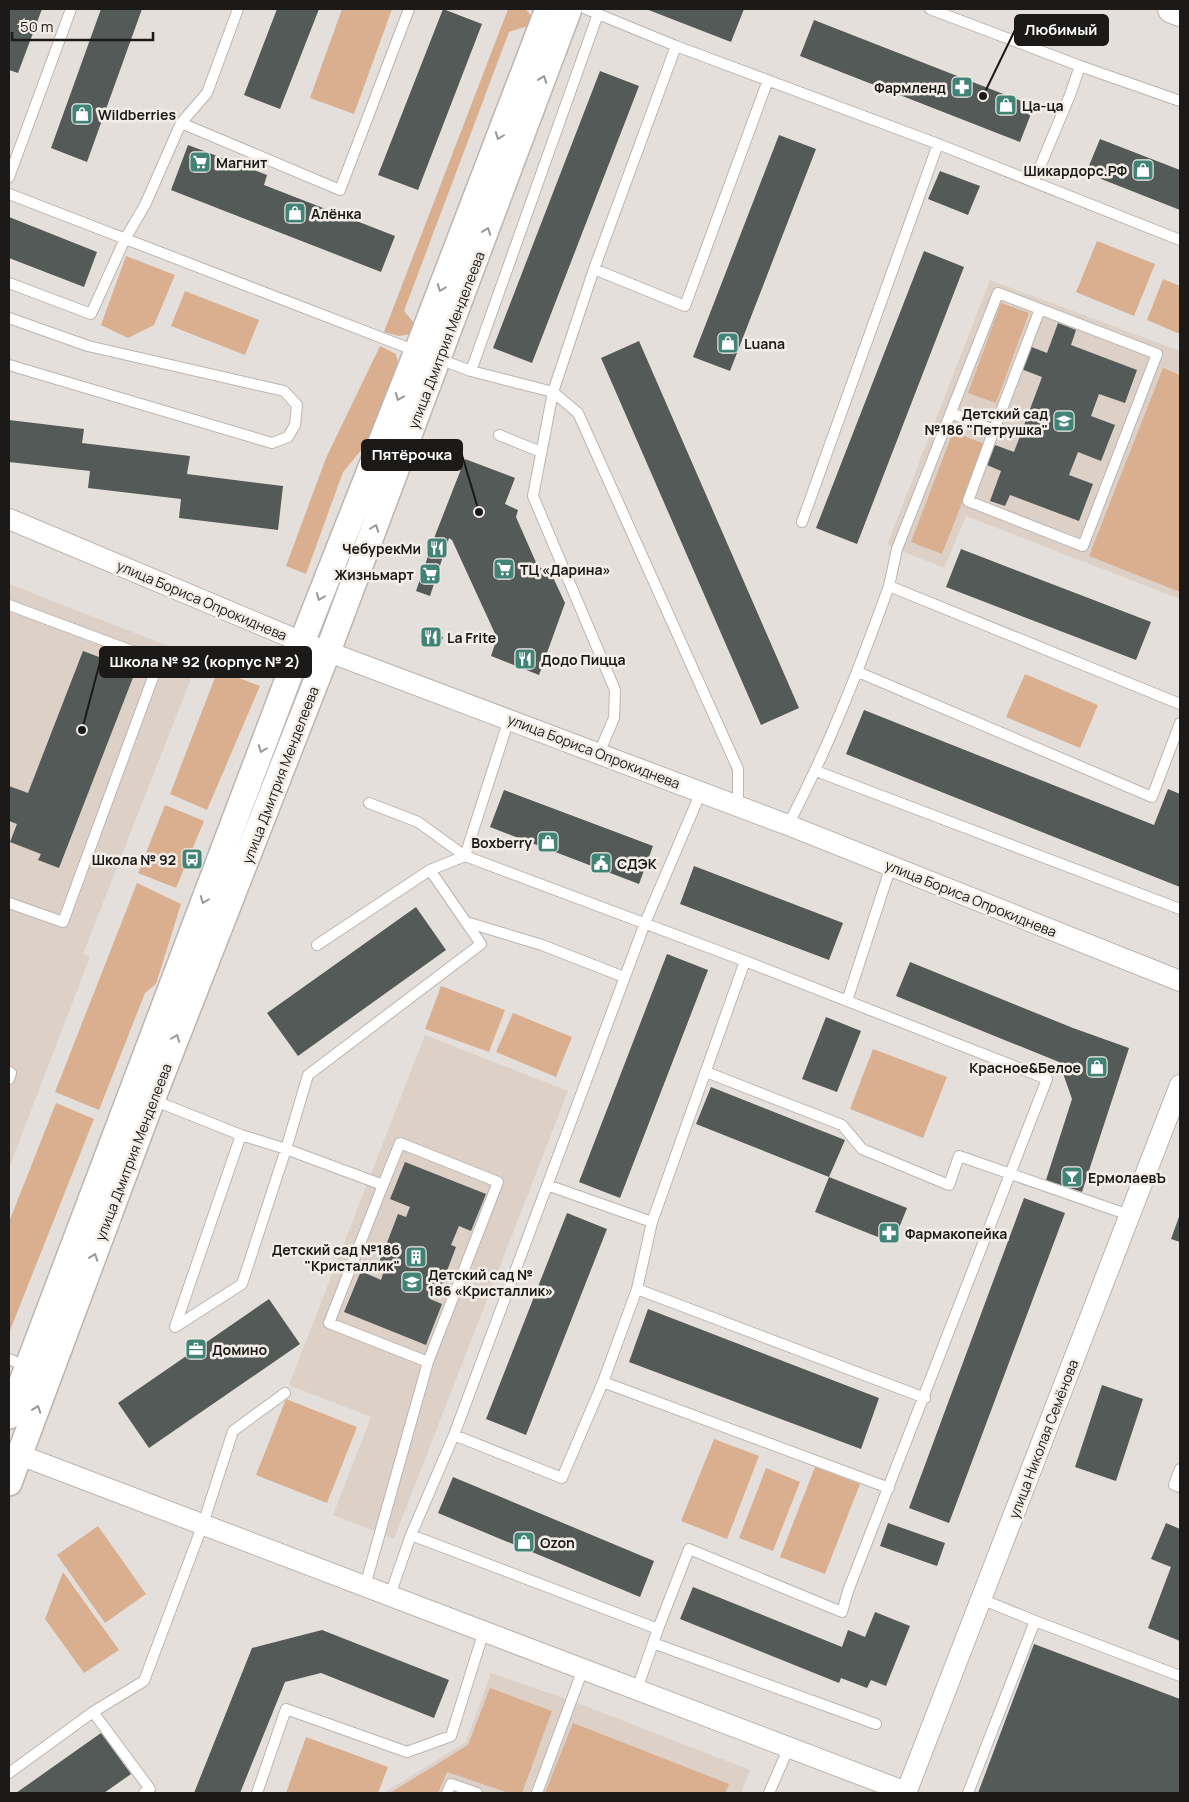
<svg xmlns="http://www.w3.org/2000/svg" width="1189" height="1802" viewBox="0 0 1189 1802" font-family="Manrope,sans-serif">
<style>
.built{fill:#dcd0c7}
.green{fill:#daaf90}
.building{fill:#535a58}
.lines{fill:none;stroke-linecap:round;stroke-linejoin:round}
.service-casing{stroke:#bab5b1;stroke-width:12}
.minor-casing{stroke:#bab5b1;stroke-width:22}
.tertiary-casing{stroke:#bab5b1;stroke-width:28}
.secondary-casing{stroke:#bab5b1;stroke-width:30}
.service{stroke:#fff;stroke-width:10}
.minor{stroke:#fff;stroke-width:20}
.tertiary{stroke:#fff;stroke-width:25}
.secondary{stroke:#fff;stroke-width:28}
.oneway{stroke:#999897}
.labels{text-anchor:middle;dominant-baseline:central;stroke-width:5;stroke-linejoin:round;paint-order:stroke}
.poi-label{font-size:14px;font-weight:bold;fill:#1c1a18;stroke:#f3ede8;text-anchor:start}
.street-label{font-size:14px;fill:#1c1a18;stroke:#f3ede8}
.leader{fill:none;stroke:#1c1a18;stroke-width:2}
.callout-dot{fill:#1c1a18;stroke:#f3ede8;stroke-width:2}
.callout{fill:#1c1a18;stroke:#1c1a18;stroke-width:2}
.callout-label{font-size:15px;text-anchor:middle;font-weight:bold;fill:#fff}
</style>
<rect width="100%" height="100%" fill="#e5dfdb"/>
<!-- built -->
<path class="built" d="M 990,280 L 1180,351 L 1180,599 L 966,516 L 944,568 L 887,545 Z
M 9,584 L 199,658 L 83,954 L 90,957 L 9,1168 Z
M 425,1035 L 568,1091 L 394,1539 L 333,1515 L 371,1417 L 289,1385 Z
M 491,1673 L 572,1701 L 750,1770 L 741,1793 L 386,1793 L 387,1791 L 466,1742 Z"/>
<!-- green -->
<path class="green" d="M 342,9 L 392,9 L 354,114 L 310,98 Z
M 508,9 L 526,9 L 532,17 L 528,26 L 509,32 L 404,311 L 414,323 L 411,334 L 399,336 L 384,332 Z
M 1097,241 L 1155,264 L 1134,316 L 1076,292 Z
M 126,256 L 175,275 L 154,325 L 128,338 L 101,325 Z
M 1163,279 L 1180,286 L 1180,334 L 1147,320 Z
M 185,291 L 259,320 L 245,355 L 171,326 Z
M 1001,303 L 1029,313 L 996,403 L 968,393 Z
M 380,346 L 396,354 L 399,367 L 369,441 L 343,472 L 306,574 L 286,566 L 326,458 Z
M 1163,368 L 1180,375 L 1180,592 L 1089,556 Z
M 953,432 L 985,444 L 942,554 L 911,542 Z
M 218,670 L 260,686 L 207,810 L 170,794 Z
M 1025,674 L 1098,705 L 1080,748 L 1006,717 Z
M 165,805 L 204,821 L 176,888 L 138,873 Z
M 137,883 L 181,904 L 156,984 L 145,993 L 99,1110 L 55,1092 Z
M 441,986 L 505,1010 L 489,1052 L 425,1029 Z
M 513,1013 L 572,1037 L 556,1077 L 496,1052 Z
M 873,1049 L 947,1077 L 923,1138 L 850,1109 Z
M 56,1103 L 94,1119 L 9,1333 L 9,1222 Z
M 286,1399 L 357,1427 L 327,1503 L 256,1475 Z
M 714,1439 L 759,1456 L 727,1539 L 681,1521 Z
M 815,1467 L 860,1484 L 825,1574 L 780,1557 Z
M 766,1468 L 800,1482 L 773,1551 L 739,1538 Z
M 98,1526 L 146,1594 L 105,1623 L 57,1555 Z
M 63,1572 L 119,1650 L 84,1673 L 45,1619 Z
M 490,1688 L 552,1711 L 522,1793 L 509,1793 L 447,1772 L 438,1793 L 390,1793 L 468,1745 Z
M 573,1723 L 729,1784 L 725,1793 L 545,1793 Z
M 306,1737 L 388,1767 L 378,1793 L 286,1793 Z"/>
<!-- building -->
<path class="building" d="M 9,9 L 42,9 L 18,73 L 9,70 Z
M 101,9 L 142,9 L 87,162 L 51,148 Z
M 277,9 L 319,9 L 280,109 L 244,95 Z
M 443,9 L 482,24 L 418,190 L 378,175 Z
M 646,9 L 744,9 L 731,42 Z
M 814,20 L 1034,106 L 1020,142 L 800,56 Z
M 600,71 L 639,86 L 532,363 L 493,348 Z
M 779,135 L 816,149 L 730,371 L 693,357 Z
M 1100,139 L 1180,170 L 1180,210 L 1086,173 Z
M 188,145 L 267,175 L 264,185 L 395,236 L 381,272 L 171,190 Z
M 940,171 L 980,186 L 968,215 L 928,199 Z
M 9,217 L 97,252 L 84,287 L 9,258 Z
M 924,251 L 964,267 L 857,544 L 816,528 Z
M 1058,323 L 1076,330 L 1071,345 L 1137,370 L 1125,403 L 1099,394 L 1091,416 L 1115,425 L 1101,461 L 1078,452 L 1069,475 L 1093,484 L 1079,521 L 1010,495 L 1005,506 L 990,501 L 1001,471 L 987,465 L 995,445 L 1014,452 L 1042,377 L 1021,369 L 1029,346 L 1047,353 Z
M 639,341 L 799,708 L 761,725 L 601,358 Z
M 9,420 L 84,429 L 82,443 L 190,456 L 187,474 L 283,486 L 278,530 L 179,518 L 181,499 L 88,488 L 90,471 L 9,462 Z
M 465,459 L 515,478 L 505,504 L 518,510 L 516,517 L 538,567 L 550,571 L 565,603 L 539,675 L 491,656 L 497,638 L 452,540 L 449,538 L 430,596 L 416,591 L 436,533 Z
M 961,549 L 1151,622 L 1136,660 L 946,587 Z
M 423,629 L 443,637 L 440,645 L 420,637 Z
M 83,651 L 115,663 L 113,667 L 134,675 L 59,868 L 38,860 L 41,854 L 10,842 L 17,824 L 9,821 L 9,786 L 28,793 Z
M 864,710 L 1154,825 L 1168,789 L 1180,794 L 1180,887 L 846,754 Z
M 504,790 L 653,846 L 639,884 L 490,827 Z
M 694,866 L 843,923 L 829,960 L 680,904 Z
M 416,907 L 446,950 L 298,1056 L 267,1013 Z
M 667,954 L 708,970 L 620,1198 L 579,1182 Z
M 910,962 L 1073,1028 L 1129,1048 L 1082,1192 L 1046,1180 L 1072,1099 L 1059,1062 L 896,996 Z
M 826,1017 L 861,1031 L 837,1092 L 802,1079 Z
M 711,1087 L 845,1140 L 829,1177 L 696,1124 Z
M 405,1162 L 486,1194 L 471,1231 L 459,1226 L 451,1245 L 456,1247 L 442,1284 L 437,1282 L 430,1299 L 442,1304 L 426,1345 L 344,1312 L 361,1271 L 381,1280 L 384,1271 L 377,1267 L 388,1240 L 398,1214 L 406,1217 L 410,1207 L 390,1199 Z
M 829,1177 L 907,1208 L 893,1243 L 815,1212 Z
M 1024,1198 L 1065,1213 L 949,1523 L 909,1508 Z
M 567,1213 L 607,1229 L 526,1435 L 486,1419 Z
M 1180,1214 L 1180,1242 L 1171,1239 Z
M 269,1299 L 300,1344 L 149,1448 L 118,1403 Z
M 648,1309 L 879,1398 L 861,1449 L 629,1362 Z
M 1102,1385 L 1143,1399 L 1116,1481 L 1075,1467 Z
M 453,1477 L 654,1561 L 640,1597 L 438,1513 Z
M 888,1523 L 945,1543 L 937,1566 L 880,1546 Z
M 1166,1523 L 1180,1529 L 1180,1641 L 1148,1628 L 1171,1567 L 1151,1559 Z
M 693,1587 L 842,1647 L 848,1630 L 865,1637 L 875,1612 L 910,1626 L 886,1686 L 871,1680 L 867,1688 L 841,1678 L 839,1683 L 680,1619 Z
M 322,1630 L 449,1680 L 434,1718 L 321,1673 L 285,1682 L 240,1793 L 194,1793 L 252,1648 Z
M 1034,1644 L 1180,1699 L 1180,1793 L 978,1793 Z
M 101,1733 L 131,1774 L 104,1793 L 16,1793 Z"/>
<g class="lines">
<!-- service casing -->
<g class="service-casing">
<path id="service" d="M 586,9 L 676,46 L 938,144 L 1180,240
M 930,9 L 1080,66 L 1180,101
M 181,123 L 340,190 L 409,9
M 9,177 L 71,9
M 1034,181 L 1070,95 L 1080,66
M 9,194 L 416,351
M 594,269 L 685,306 L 768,80
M 9,283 L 91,314 L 125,239 L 145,205 L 181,123 L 207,93 L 238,9
M 9,318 L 88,346 L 284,391 L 297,405 L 295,425 L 288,437 L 272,443 L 9,365
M 439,359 L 471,371 L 553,392 L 578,413 L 738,769 L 738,806
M 471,371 L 598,14
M 951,413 L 994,430 L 968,501 L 1083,546 L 1157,354 L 998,293 L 897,549 L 889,586 L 1180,704
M 994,430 L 1040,309
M 499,435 L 541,452
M 802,522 L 938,144
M 9,605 L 159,661 L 63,922 L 9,903
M 858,672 L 1152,797 L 1180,723
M 599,753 L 614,718 L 615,690 L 533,496 L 553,392 L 594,269 L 676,46
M 816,771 L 1180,909
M 369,803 L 418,822 L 465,856 L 745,961 L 652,1222 L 637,1289 L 603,1382 L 562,1478 L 454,1435
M 788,825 C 829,747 859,669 889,586
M 430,870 L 465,856 L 509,719
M 466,922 L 542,945 L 624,977
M 317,945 L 430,870 L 481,944 L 308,1075 L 286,1149 L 242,1284 L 175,1327 L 241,1135 L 286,1149 L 383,1185 L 400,1143 L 498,1182 L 428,1362 L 329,1323 L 383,1185
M 847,1001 L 891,866
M 9,1072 L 11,1073 L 9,1079
M 706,1072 L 842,1125 L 862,1149 L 949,1185 L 959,1156 L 1129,1215
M 153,1100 L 241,1135
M 547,1185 L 652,1222
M 637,1289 L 925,1398
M 9,1359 L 27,1367
M 603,1382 L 889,1488
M 1180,1469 L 1174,1485 L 1180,1487
M 411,1535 L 658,1629
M 365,1586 L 428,1362
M 390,1595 L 411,1535 L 454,1435 L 645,923 L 701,792
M 981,1599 L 1035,1621 L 1180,1676
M 653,1643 L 876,1724
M 637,1689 L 658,1629 L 689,1549 L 842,1612 L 848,1591 L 1047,1079 L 745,961
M 93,1712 L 144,1681 L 203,1524 L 233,1431 L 285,1393
M 9,1773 L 93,1712 L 150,1789 L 144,1793
M 257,1793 L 286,1709 L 407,1752 L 451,1736 L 484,1631
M 447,1793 L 451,1784 L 477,1793
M 537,1793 L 583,1669
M 769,1793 L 789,1747
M 968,1793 L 1035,1621"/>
</g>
<!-- minor casing -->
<g class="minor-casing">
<path id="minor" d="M 9,519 L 302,642 L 788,825 L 1180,981
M 20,1455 L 906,1792
M 906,1793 L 1180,1085"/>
</g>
<!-- tertiary casing -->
<g class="tertiary-casing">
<path id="tertiary" d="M 9,1416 L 302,642 L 417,351 L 548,9
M 9,1483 L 152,1100 L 328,651 L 569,9"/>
</g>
<!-- secondary casing -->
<g class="secondary-casing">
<path id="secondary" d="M 1172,9 L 1180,12"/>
</g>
<!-- service -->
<use href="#service" class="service"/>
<!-- minor -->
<use href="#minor" class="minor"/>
<!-- tertiary -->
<use href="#tertiary" class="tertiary"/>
<!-- secondary -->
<use href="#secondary" class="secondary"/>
</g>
<!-- one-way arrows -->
<defs><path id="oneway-chevron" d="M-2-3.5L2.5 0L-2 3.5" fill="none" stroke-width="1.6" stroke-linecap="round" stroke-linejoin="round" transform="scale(1.25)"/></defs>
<g class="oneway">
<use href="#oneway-chevron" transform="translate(543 79) rotate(-70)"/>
<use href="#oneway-chevron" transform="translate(499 136) rotate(111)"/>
<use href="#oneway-chevron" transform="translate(487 231) rotate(-70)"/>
<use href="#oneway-chevron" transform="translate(441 288) rotate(111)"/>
<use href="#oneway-chevron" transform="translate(399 397) rotate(112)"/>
<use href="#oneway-chevron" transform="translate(375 528) rotate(-69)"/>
<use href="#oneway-chevron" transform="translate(320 597) rotate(111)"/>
<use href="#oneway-chevron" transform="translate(262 749) rotate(111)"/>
<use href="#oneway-chevron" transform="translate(204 900) rotate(111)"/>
<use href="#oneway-chevron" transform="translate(176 1038) rotate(-69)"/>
<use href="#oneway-chevron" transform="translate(94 1257) rotate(-70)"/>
<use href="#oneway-chevron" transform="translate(37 1409) rotate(-70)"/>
</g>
<!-- icons -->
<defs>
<g id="pharmacy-square" transform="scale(1.125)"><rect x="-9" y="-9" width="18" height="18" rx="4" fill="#418477" stroke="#f3ede8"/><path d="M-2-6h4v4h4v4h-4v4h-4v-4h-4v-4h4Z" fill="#fff"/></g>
<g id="shop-square" transform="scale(1.125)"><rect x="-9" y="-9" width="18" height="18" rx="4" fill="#418477" stroke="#f3ede8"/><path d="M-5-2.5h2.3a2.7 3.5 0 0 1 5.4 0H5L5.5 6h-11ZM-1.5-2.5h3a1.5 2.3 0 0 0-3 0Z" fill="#fff"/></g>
<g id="supermarket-square" transform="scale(1.125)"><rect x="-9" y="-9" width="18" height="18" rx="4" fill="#418477" stroke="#f3ede8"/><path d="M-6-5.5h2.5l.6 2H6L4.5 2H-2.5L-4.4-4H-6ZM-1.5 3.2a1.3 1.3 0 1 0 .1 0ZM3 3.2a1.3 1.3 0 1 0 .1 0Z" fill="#fff"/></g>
<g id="school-square" transform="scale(1.125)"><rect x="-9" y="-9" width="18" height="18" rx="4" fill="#418477" stroke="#f3ede8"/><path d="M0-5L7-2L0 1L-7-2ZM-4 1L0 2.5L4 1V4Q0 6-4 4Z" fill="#fff"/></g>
<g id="restaurant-square" transform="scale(1.125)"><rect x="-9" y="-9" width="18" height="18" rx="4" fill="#418477" stroke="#f3ede8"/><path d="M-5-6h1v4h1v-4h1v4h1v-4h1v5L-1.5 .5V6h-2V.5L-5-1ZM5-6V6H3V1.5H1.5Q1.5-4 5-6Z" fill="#fff"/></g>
<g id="bus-square" transform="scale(1.125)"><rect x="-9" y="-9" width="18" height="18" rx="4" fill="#418477" stroke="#f3ede8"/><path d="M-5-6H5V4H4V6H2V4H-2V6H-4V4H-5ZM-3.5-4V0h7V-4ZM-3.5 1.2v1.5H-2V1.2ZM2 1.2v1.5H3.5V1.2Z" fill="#fff"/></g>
<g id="civic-square" transform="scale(1.125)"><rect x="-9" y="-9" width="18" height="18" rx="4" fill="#418477" stroke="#f3ede8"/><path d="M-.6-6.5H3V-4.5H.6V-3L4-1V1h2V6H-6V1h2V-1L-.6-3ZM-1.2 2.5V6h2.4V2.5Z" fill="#fff"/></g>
<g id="bar-square" transform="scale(1.125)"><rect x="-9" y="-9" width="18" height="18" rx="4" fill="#418477" stroke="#f3ede8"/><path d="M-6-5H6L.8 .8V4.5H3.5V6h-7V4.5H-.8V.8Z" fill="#fff"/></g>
<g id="building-square" transform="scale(1.125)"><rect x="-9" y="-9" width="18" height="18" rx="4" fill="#418477" stroke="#f3ede8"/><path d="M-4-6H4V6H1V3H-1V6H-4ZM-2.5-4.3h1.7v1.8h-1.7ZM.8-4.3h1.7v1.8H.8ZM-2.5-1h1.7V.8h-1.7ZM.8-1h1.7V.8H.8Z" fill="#fff"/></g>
<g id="office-square" transform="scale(1.125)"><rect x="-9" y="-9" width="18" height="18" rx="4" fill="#418477" stroke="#f3ede8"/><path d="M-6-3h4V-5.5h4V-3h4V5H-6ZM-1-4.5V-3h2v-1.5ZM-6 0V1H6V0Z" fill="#fff"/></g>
</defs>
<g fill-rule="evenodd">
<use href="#pharmacy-square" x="962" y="87"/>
<use href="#shop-square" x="1006" y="105"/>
<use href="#shop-square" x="82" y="114"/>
<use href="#supermarket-square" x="200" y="162"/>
<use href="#shop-square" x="1143" y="170"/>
<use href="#shop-square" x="295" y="213"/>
<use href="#shop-square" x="728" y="343"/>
<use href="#school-square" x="1064" y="421"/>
<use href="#restaurant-square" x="437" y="548"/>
<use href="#supermarket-square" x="504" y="569"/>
<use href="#supermarket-square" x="430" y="574"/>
<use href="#restaurant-square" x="431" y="637"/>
<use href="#restaurant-square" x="525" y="659"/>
<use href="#shop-square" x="548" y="842"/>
<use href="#bus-square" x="192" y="859"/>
<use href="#civic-square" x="601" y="863"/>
<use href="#shop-square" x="1097" y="1067"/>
<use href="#bar-square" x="1072" y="1177"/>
<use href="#pharmacy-square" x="889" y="1233"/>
<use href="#building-square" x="416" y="1257"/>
<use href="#school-square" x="412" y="1282"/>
<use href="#office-square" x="196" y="1349"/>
<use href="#shop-square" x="524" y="1542"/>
</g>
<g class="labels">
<!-- poi labels -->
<g class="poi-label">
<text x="946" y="87" text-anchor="end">Фармленд</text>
<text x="1022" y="105">Ца-ца</text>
<text x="98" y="114">Wildberries</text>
<text x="216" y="162">Магнит</text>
<text x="1127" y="170" text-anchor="end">Шикардорс.РФ</text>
<text x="311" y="213">Алёнка</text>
<text x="744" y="343">Luana</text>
<text x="1048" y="413" text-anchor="end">Детский сад<tspan x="1048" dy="16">№186 "Петрушка"</tspan></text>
<text x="421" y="548" text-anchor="end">ЧебурекМи</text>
<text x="520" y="569">ТЦ «Дарина»</text>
<text x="414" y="574" text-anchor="end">Жизньмарт</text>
<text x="447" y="637">La Frite</text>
<text x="541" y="659">Додо Пицца</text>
<text x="532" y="842" text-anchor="end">Boxberry</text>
<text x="176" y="859" text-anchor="end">Школа № 92</text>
<text x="617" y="863">СДЭК</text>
<text x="1081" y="1067" text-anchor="end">Красное&amp;Белое</text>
<text x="1088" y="1177">ЕрмолаевЪ</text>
<text x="905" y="1233">Фармакопейка</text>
<text x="400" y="1249" text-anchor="end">Детский сад №186<tspan x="400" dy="16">"Кристаллик"</tspan></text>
<text x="428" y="1274">Детский сад №<tspan x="428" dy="16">186 «Кристаллик»</tspan></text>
<text x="212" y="1349">Домино</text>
<text x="540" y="1542">Ozon</text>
</g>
<!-- street labels -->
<g class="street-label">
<text transform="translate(446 340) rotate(-69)">улица Дмитрия Менделеева</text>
<text transform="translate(202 600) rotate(23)">улица Бориса Опрокиднева</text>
<text transform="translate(594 751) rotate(21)">улица Бориса Опрокиднева</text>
<text transform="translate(280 775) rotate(-69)">улица Дмитрия Менделеева</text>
<text transform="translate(971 898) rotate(22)">улица Бориса Опрокиднева</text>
<text transform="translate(133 1152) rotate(-69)">улица Дмитрия Менделеева</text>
<text transform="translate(1043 1439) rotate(-69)">улица Николая Семёнова</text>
</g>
</g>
<!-- callouts -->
<path class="leader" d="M983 96L1015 30M479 512L462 455M82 730L100 662"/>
<g class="callout-dot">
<circle cx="983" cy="96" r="5"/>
<circle cx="479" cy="512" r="5"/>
<circle cx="82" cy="730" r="5"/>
</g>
<g class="callout">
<rect x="1015" y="15" width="93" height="30" rx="5"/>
<rect x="362" y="440" width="100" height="30" rx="5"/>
<rect x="100" y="647" width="211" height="30" rx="5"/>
</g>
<g class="callout-label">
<text x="1061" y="35">Любимый</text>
<text x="412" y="460">Пятёрочка</text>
<text x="205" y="667">Школа № 92 (корпус № 2)</text>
</g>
<!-- border -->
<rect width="1189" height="1802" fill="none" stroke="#1c1a18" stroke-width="20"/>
<!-- scale -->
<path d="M12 32v8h141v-8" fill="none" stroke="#1c1a18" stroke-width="2.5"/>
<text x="20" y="32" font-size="15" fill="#1c1a18" stroke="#f3ede8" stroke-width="4" paint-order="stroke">50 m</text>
</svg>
